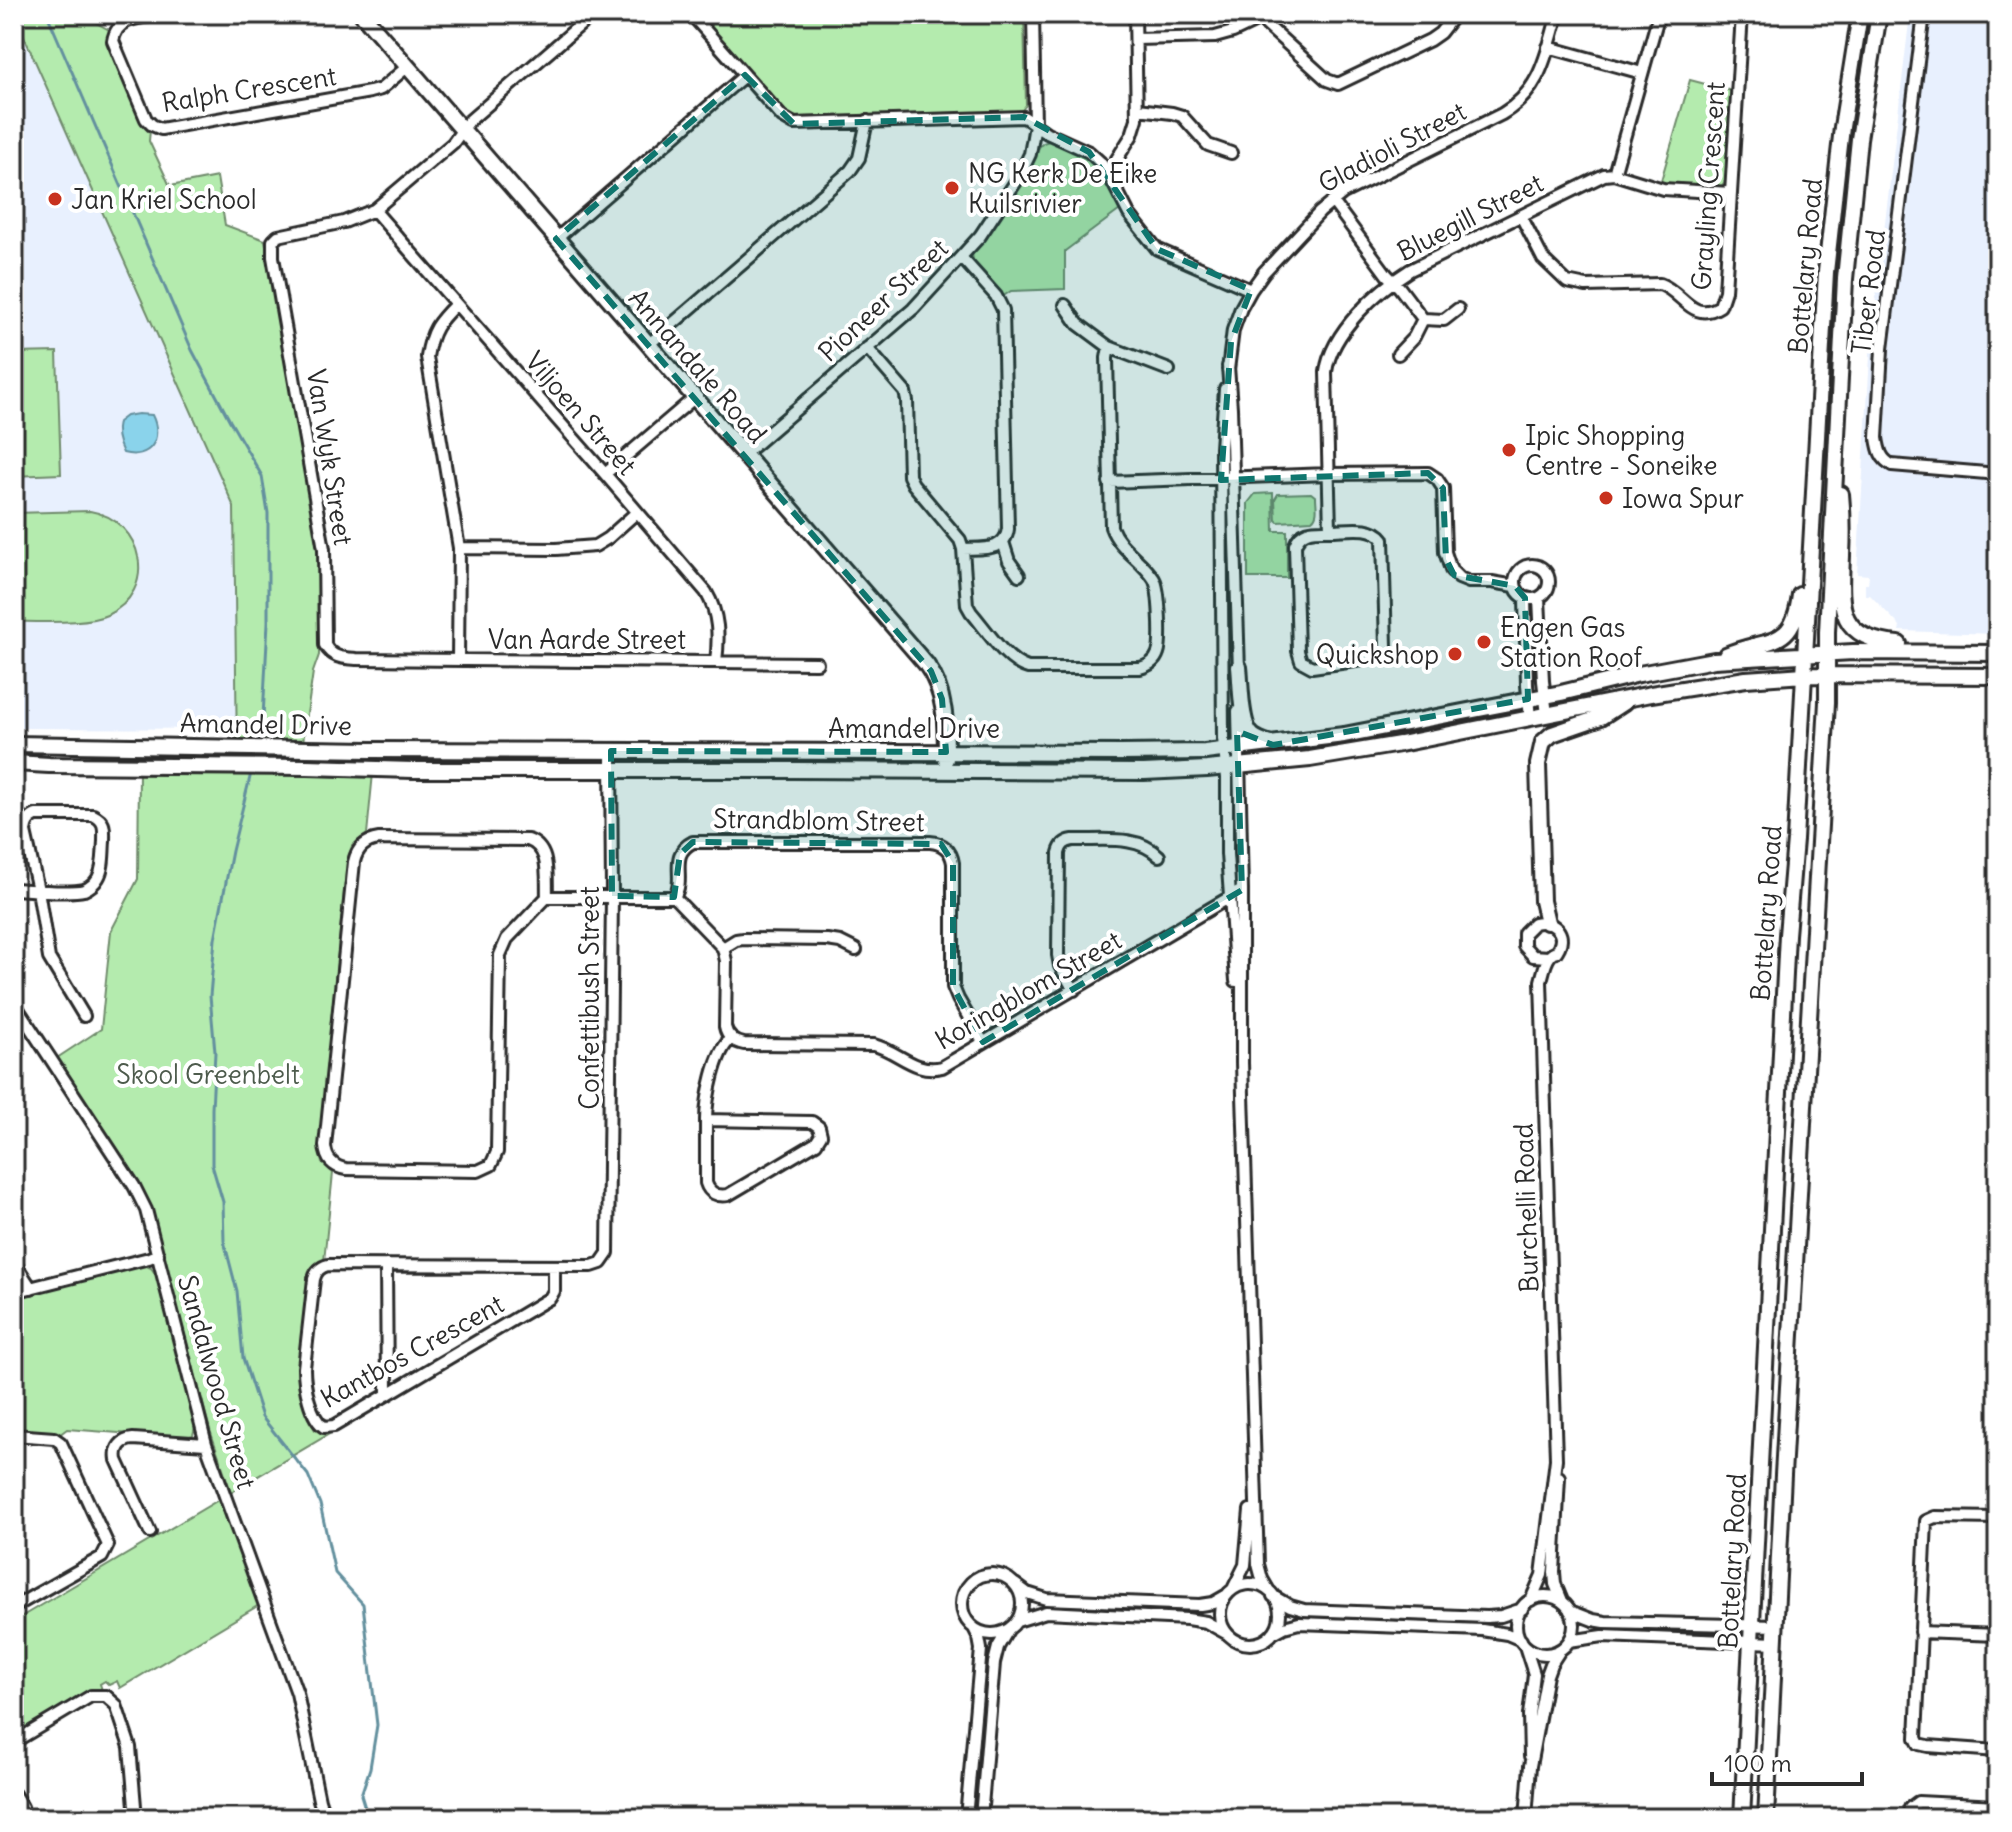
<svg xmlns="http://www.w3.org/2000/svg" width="2012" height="1832" viewBox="0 0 2012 1832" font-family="Delius,sans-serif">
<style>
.built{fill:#e8f0fe}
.green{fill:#b4ebae;stroke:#708b6c;stroke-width:2}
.water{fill:#8ad3eb;stroke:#64909e;stroke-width:2}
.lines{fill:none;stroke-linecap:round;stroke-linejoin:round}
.stream{stroke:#64909e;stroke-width:3}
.street-casing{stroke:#2b2b2b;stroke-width:16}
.secondary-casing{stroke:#2b2b2b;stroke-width:20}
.street{stroke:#fff;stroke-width:10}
.secondary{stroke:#fff;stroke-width:14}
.marked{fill:#0f766e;fill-opacity:0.2;stroke:#0f766e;stroke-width:6;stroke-dasharray:16 10;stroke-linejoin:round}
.poi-dot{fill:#c8321e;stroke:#fff;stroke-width:3}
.labels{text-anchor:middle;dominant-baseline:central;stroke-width:8;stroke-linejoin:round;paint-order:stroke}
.street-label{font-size:26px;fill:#2b2b2b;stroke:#fff}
.poi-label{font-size:26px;fill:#2b2b2b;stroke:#fff;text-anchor:start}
.park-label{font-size:26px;fill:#4d5b4c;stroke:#fff}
</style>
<rect width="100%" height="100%" fill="#fff"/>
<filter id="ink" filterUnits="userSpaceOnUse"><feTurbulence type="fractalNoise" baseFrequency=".0125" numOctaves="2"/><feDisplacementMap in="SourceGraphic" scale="16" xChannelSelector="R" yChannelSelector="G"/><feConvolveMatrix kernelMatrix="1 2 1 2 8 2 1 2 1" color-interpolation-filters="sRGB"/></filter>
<g filter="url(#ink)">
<!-- built -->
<path class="built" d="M 14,14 L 234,507 L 237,729 L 14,728 Z
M 1910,14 L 1998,14 L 1998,634 L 1899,631 L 1900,626 L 1870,595 L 1865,595 L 1865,584 L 1868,584 L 1869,575 L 1857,574 L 1871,339 Z"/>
<!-- green -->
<path class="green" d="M 14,14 L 90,14 L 93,21 L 111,31 L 109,45 L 141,122 L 150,130 L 149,141 L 170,186 L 217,177 L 225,225 L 265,240 L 316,525 L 319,566 L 319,655 L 313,672 L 301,756 L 237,757 L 234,507 Z
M 699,14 L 1024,14 L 1026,105 L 1022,110 L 1017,112 L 791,117 L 784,112 Z
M 1690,80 L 1732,91 L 1727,178 L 1721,187 L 1716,188 L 1660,184 Z
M 1049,141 L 1056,141 L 1094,162 L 1102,172 L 1120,210 L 1065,251 L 1065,289 L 1011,291 L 1002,297 L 974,265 L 972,254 L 1025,178 L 1035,158 L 1039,147 L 1043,143 Z
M 57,352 L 61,474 L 14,476 L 14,353 Z
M 1273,493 L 1274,531 L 1287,531 L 1287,578 L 1248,578 L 1248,503 L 1255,494 Z
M 1311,493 L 1316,497 C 1316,505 1319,515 1312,520 L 1278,522 L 1276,520 L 1275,499 L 1278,494 Z
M 90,511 C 144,520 159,592 107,615 C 85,625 39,621 14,622 L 14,513 Z
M 139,772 L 373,773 L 367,834 L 352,846 L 347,860 L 319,1146 L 322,1163 L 333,1173 L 324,1261 L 316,1265 L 309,1277 L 300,1365 C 299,1386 304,1412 315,1430 L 329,1434 L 231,1492 L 210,1430 L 150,1204 L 136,1177 L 57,1058 L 101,1029 L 111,931 L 138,879 Z
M 144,1265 L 151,1268 L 157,1276 L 195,1427 L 193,1435 L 184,1438 L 67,1429 L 59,1435 L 51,1433 L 14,1430 L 14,1298 Z
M 220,1499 L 259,1605 L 120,1688 L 117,1681 L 109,1685 L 105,1681 L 100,1684 L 102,1690 L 90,1691 L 14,1736 L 14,1621 Z"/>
<!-- water -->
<path class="water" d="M 138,414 L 152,415 C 164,439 150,460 123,453 C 118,443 115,433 118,422 L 126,416 Z"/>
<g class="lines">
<!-- stream -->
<path class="stream" d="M 47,14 L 192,350 L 230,421 L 262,476 L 268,513 L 268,622 L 263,717 L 258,742
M 251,773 L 232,851 L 215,939 L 210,996 L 215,1052 L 212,1109 L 212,1165 L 223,1202 L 224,1241 L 237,1291 L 243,1358 L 262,1417 L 308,1475 L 320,1504 L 335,1573 L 363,1604 L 377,1725 L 370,1768 L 361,1795 L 365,1808 L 405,1818"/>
<!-- street casing -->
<g class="street-casing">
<path id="street" d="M 165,14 C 144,18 117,15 113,41 L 146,119 L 152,125 L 161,129 L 370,92 L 381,89 L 407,67
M 593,14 L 469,121 L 453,143 L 374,210 L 344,222 L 278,236 L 273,241 L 273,257 L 324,549 L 325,645 C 332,658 343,658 356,659 L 817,663
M 691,14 L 782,117 L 794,124 L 1024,117 L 1047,133 L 1089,152 L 1100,162 L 1108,173 L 1129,214 L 1157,249 L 1251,290
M 1924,14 L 1882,349 L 1877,438 C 1879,451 1881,459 1892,465 L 1998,474
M 1260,19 L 1327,80 L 1338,84 L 1430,40 L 1440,33 L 1455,14
M 1136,39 L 1215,37 L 1233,32 L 1271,14
M 1548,47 L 1642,73
M 1138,109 L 1172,113 L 1182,116 L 1208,145 L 1231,153
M 1108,173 L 1132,135 L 1137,119 L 1135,14
M 1614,174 L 1659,14
M 1333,202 L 1387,275 L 1399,287 L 1423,319 L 1414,337 L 1398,354
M 374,210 L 605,474 L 706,592 C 719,614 719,637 716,662
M 1521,216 L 1543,259 L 1567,282 L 1586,286 L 1660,284 C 1683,292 1692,324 1720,306 L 1725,291 L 1742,14
M 556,239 L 745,75
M 961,257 L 996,296 L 1003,310 L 1008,529 C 1005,552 981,548 963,549
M 456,304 C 438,322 431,330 427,357 L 459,548 L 458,660
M 1065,305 L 1078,324 L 1109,347 L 1169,370
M 1423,319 L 1444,320 L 1458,309
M 648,345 L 850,171 L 859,158 L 867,121
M 867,348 L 905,392 L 907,401 L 909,476 L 913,484 L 960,540 L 963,549 L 967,605 L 971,612 C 986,629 1006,662 1028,668 L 1140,668 C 1148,666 1155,662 1158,653 C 1162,643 1160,589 1154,579 C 1142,560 1119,549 1111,527 L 1107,358 L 1109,347
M 1228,366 L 1231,408 L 1239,671
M 1228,370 L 1233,330 L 1241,308 L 1251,290 L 1264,272 L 1320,212 L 1343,193 L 1502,114 C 1541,91 1546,55 1558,14
M 1225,389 L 1221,448 L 1223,738 L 1227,778 L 1227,854 L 1236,981
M 743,455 L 913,309 L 980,236 L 1019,177 L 1030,154 L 1035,125 L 1033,14
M 605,474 L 694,398
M 1109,482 L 1329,474 L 1428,473 L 1437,479 L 1443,488 L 1445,552 L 1451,570 L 1459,578 L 1469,582 L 1492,582 L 1515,586
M 1330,530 C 1315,530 1301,528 1295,545 L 1298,651 L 1301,661 L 1312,667 L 1377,658 L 1384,652 L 1386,646 L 1383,539 C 1372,524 1347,530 1330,530 L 1326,372 C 1331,332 1378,290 1410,270 L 1604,175 L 1614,174 L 1663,189 L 1731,193
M 1003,542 L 1009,561 L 1019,575
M 459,548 L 556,549 L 595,546 L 608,538 L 637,512
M1515 582a17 17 0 1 1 34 0a17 17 0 1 1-34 0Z
M 1525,598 L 1527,685 L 1530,719
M 1539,598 L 1543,681 L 1547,715
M 1238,711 L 1242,890 L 1242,1063 L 1258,1564 L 1262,1579 L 1269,1591
M 14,889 C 31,890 68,894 84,890 C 89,888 95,883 98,878 C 104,868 103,853 104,841 C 104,829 106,821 93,815 L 36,815 C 28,819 26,823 25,832 L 38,890 L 49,958 L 84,1016
M 547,897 C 546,876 551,848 528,840 L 379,839 C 365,841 357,848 354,862 L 325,1146 C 326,1159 333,1167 346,1169 L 478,1171 L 491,1165 L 497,1152 L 500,955 L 507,939 L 547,897 L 674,897 L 723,948 L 726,961 L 725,1027 C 727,1037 734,1042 744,1044 L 874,1045 C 898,1051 915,1074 942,1067 L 1242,890
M 674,897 C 687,878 667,855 693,842 L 930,842 C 943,843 951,850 953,863 L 953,987 L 958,999 L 983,1042
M 723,948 L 736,940 L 743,939 L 827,940 L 840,942 L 856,950
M 1074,990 L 1060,966 L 1058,955 L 1059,853 C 1061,845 1065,841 1073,840 C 1101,841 1137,834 1159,856
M 14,1003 L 134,1186 L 146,1210 L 206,1444 L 297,1693 L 319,1800 L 325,1818
M 706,1120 L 706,1183 C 709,1193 718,1197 728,1195 L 816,1143 L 821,1135 L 819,1127 L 812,1122 L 706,1120 C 706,1100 715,1051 731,1039
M 14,1262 L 31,1288
M 386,1265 L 387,1395
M 554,1266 L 554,1291 L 550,1298 L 334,1426 L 324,1427 C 310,1418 304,1385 304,1368 L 314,1279 C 316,1271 320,1267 328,1265 L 592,1266 L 601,1263 L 608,1253 L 612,896 L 611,751
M 14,1292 L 149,1258 L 158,1254
M 14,1435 L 54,1438 L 61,1443 L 108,1545 L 102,1557 L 14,1607
M 1559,1477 L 1554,1572 L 1555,1584 L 1562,1601
M 1998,1518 L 1935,1517 L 1926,1521 L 1916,1738 L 1919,1744 L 1928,1746 L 1998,1751
M 150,1532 L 117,1460 C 115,1448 121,1440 133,1439 L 206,1444
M962 1604a30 30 0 1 1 60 0a30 30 0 1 1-60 0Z
M 1015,1584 L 1027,1593 L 1046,1599 L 1200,1605 L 1213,1603 L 1227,1595
M1220 1614a30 30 0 1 1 60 0a30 30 0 1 1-60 0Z
M 1234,1587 L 1245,1565 L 1250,1510
M 1273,1596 L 1290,1606 L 1304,1610 L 1487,1617 L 1501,1616 L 1522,1609
M1516 1625a29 29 0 1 1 58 0a29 29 0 1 1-58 0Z
M 1531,1600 L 1542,1575 L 1556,1459 L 1541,981 C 1543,974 1545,962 1550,956 C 1556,949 1554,957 1559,947 C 1567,930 1549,919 1534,923 L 1524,933 L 1524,946 L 1533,956 L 1548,957
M 1570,1611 L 1593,1620 L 1605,1622 L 1777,1626
M 1017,1621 L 1046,1612 L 1187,1619 L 1206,1622 L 1226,1633
M 1920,1632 L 1998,1635
M 1273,1633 L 1284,1627 L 1299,1623 L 1482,1630 L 1507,1634 L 1521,1640
M 1569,1641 L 1603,1636 L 1776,1643
M 1525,1646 L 1534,1674 L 1529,1715 L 1530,1756
M 14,1742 L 91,1696 L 106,1696 L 116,1705 L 130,1747 L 136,1818
M 14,1794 L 22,1807
M 966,1818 L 981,1649 L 979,1638 L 974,1628
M 981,1818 L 994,1663 L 998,1647 L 1008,1630
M 1526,1818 L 1530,1766 L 1547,1675 L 1551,1664 L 1560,1650
M 1907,1818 L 1910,1808 L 1918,1802 L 1998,1806"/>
</g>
<!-- secondary casing -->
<g class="secondary-casing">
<path id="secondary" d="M 362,14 L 926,664 C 946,691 946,726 946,759
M 1841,494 C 1843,515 1843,535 1842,556 C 1840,606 1836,639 1899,644
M 1726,655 C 1767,637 1793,651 1800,595
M 1239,667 C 1241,684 1240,726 1253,736 C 1258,740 1265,742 1271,744
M 14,744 L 371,750 L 1121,753 L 1205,752 L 1344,735 L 1561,693 L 1639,674 L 1714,660 L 1853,652 L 1998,653
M 14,763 L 49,765 L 307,767 L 413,770 L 793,770 L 1144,772 L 1207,769 L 1310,759 L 1400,744 L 1651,694 L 1746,679 L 1804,675 L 1998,676
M 1547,922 L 1542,901 L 1538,764 L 1543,742 L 1552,734 L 1601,717 L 1624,702
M 1742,1818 L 1787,935 L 1795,840 L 1826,272 L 1842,127 L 1860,14
M 1766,1818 L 1783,1475 L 1827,702 L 1827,632 L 1845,279 L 1859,139 L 1879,14"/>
</g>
<!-- street -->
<use href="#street" class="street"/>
<!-- secondary -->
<use href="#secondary" class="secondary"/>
</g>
</g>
<!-- marked area -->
<path class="marked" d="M 745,75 L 794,124 L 1024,117 L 1089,152 L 1157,249 L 1251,290 L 1231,342 L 1221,480 L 1428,473 L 1443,488 L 1446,559 L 1454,575 L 1515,586 L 1525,598 L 1528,699 L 1273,745 L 1237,731 L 1242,890 L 983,1042 L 953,987 L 953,863 L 941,844 L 693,842 L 680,854 L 674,897 L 612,896 L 611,751 L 946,752 L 942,699 L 931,671 L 556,239 Z"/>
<!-- markers -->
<g class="poi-dot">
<circle cx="952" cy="188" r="8"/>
<circle cx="55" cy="199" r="8"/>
<circle cx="1509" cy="450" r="8"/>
<circle cx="1606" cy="498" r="8"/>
<circle cx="1484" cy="642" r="8"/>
<circle cx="1455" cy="654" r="8"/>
</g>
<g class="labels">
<!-- street labels -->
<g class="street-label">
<text transform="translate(249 89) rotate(-9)">Ralph Crescent</text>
<text transform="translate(1392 147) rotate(-28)">Gladioli Street</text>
<text transform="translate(1708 186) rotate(-86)">Grayling Crescent</text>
<text transform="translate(1470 217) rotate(-27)">Bluegill Street</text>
<text transform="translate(1805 266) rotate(-85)">Bottelary Road</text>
<text transform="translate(1868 292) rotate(-83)">Tiber Road</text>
<text transform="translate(883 300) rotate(-43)">Pioneer Street</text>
<text transform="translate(698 366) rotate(49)">Annandale Road</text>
<text transform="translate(581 413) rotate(49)">Viljoen Street</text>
<text transform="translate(330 457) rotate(81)">Van Wyk Street</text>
<text x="587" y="639">Van Aarde Street</text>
<text transform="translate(266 724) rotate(1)">Amandel Drive</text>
<text x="914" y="728">Amandel Drive</text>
<text transform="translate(819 820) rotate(1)">Strandblom Street</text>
<text transform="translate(1766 913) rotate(-86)">Bottelary Road</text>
<text transform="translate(1028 990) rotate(-30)">Koringblom Street</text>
<text transform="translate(589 998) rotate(-90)">Confettibush Street</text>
<text transform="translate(1526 1208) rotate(-92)">Burchelli Road</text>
<text transform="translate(412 1351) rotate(-29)">Kantbos Crescent</text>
<text transform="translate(217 1382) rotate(74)">Sandalwood Street</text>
<text transform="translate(1732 1561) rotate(-87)">Bottelary Road</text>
</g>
<!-- poi labels -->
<g class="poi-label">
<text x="968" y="173">NG Kerk De Eike<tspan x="968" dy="30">Kuilsrivier</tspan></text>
<text x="71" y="199">Jan Kriel School</text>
<text x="1525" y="435">Ipic Shopping<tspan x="1525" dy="30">Centre - Soneike</tspan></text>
<text x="1622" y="498">Iowa Spur</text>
<text x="1500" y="627">Engen Gas<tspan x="1500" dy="30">Station Roof</tspan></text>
<text x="1439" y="654" text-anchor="end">Quickshop</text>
</g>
<!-- park labels -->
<g class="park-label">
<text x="208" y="1074">Skool Greenbelt</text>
</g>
</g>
<!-- margin -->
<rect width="2012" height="1832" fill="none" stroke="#fff" stroke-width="48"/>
<rect x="24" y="24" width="1964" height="1784" fill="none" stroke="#2b2b2b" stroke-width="3" filter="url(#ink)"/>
<!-- scale -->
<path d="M1712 1772v12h150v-12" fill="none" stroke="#2b2b2b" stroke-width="4"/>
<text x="1724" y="1772" font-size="24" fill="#2b2b2b" stroke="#ffffff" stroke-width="6" paint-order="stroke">100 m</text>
</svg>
